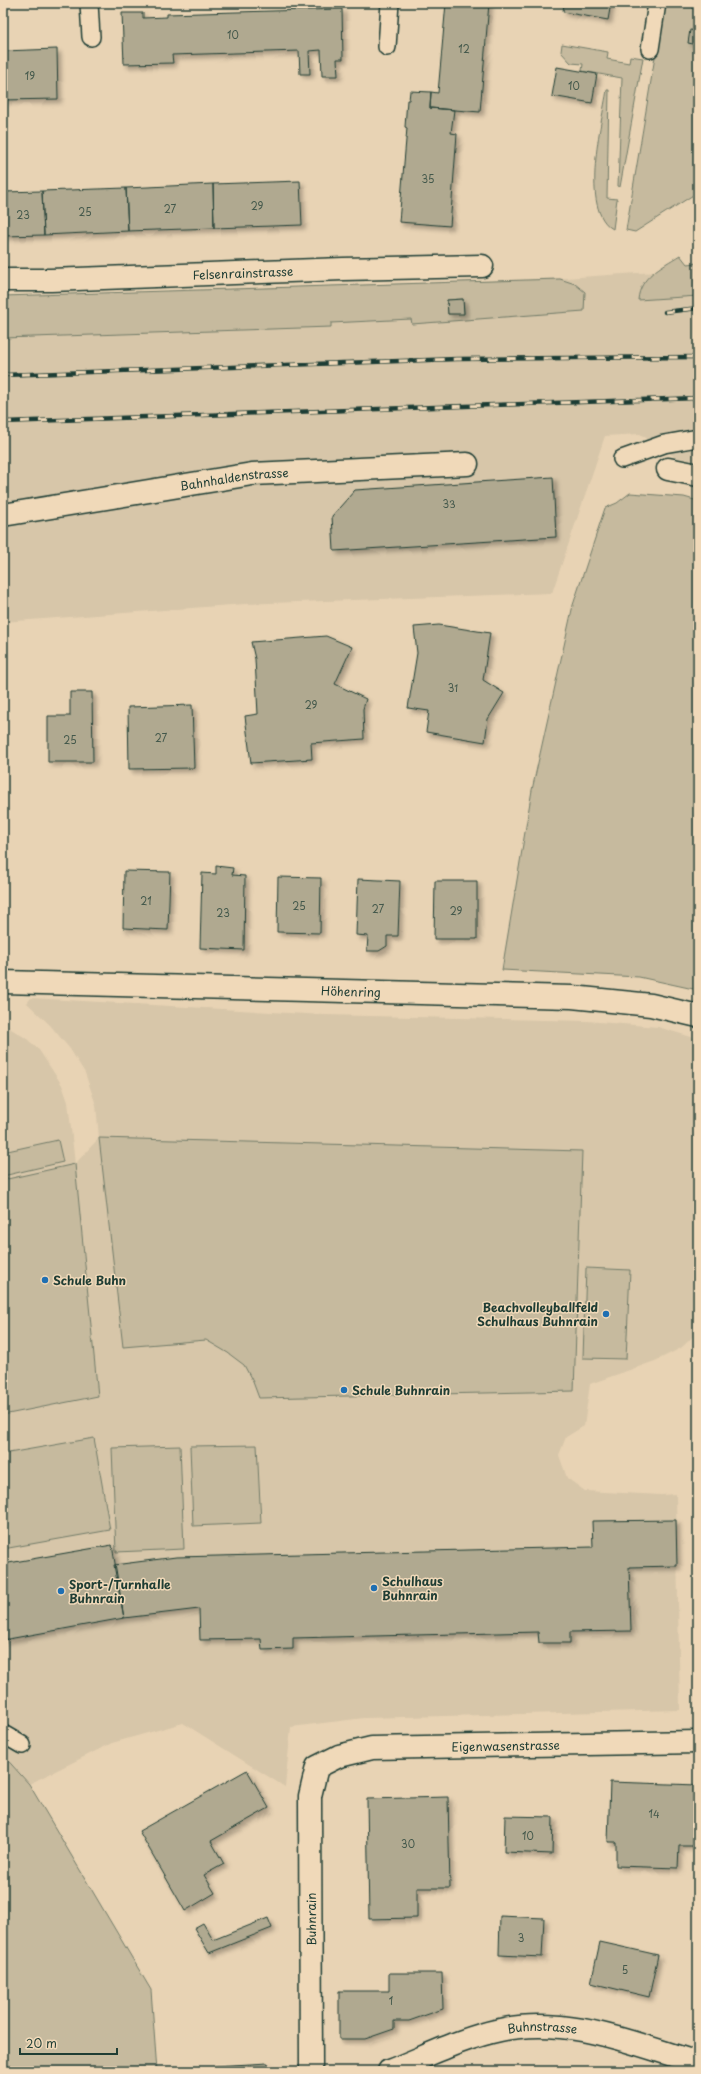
<svg xmlns="http://www.w3.org/2000/svg" width="701" height="2074" viewBox="0 0 701 2074" font-family="'Playpen Sans',sans-serif">
<style>
.built{fill:#d7c6a9}
.green{fill:#c6ba9e;stroke:#727c69;fill-rule:evenodd}
.building{fill:#b0a990;stroke:#1f3d34;filter:url(#shadow)}
.lines{fill:none;stroke-linecap:round;stroke-linejoin:round}
.lane-casing{stroke:#1f3d34;stroke-width:20}
.street-casing{stroke:#1f3d34;stroke-width:25}
.lane{stroke:#f0d9b9;stroke-width:17}
.street{stroke:#f0d9b9;stroke-width:22}
.rail-casing{stroke:#1f3d34;stroke-width:4.5}
.rail{stroke:#f0d9b9;stroke-width:3;stroke-dasharray:9;stroke-linecap:butt}
.poi-dot{fill:#1f6fb2;stroke:#f0d9b9;stroke-width:1.5}
.labels{text-anchor:middle;dominant-baseline:central;stroke-width:3;stroke-linejoin:round;paint-order:stroke}
.number-label{font-size:10px;fill:#43584b}
.street-label{font-size:12px;fill:#1f3d34;stroke:#f0d9b9}
.poi-label{font-size:12px;font-weight:bold;fill:#1f3d34;stroke:#f0d9b9;text-anchor:start}
</style>
<defs>
<filter id="shadow"><feDropShadow dx="3.5" dy="3.5" stdDeviation="2" flood-color="#0004"/></filter>
</defs>
<rect width="100%" height="100%" fill="#e8d3b4"/>
<filter id="ink" filterUnits="userSpaceOnUse"><feTurbulence type="fractalNoise" baseFrequency=".025" numOctaves="2"/><feDisplacementMap in="SourceGraphic" scale="8" xChannelSelector="R" yChannelSelector="G"/><feConvolveMatrix kernelMatrix="1 2 1 2 8 2 1 2 1" color-interpolation-filters="sRGB"/></filter>
<g filter="url(#ink)">
<!-- built -->
<path class="built" d="M 698,271 L 698,462 L 675,457 L 640,434 L 605,436 L 552,593 L 245,604 L 3,622 L 3,296 L 566,278 L 637,273 Z
M 31,998 L 324,1015 L 587,1021 L 658,1027 L 698,1039 L 698,1332 L 681,1348 L 655,1361 L 590,1384 L 584,1426 L 566,1437 L 559,1455 L 567,1478 L 585,1491 L 661,1495 L 676,1494 L 680,1710 L 364,1718 L 291,1727 L 285,1787 L 183,1723 L 112,1743 L 29,1784 L 3,1755 L 3,1024 L 27,1039 L 39,1050 L 62,1085 L 68,1102 L 75,1164 L 99,1138 L 96,1105 L 85,1073 L 70,1049 L 50,1025 L 27,1003 Z"/>
<!-- green -->
<path class="green" d="M 664,3 L 698,3 L 698,192 L 635,232 L 626,230 Z
M 562,44 L 608,52 L 607,59 L 629,63 L 630,56 L 643,58 L 620,187 L 618,186 L 622,78 L 582,71 L 583,64 L 571,63 L 561,52 Z
M 607,90 L 609,90 L 607,198 L 617,199 L 613,229 C 579,211 602,121 607,90 Z
M 680,255 L 687,264 L 698,263 L 698,296 L 638,300 C 640,276 661,267 680,255 Z
M 560,279 L 575,284 L 585,292 L 584,311 L 412,324 L 411,319 L 331,323 L 331,327 L 3,338 L 3,296 ZM 463,299 L 464,313 L 448,314 L 447,300 Z
M 630,493 L 684,497 L 698,501 L 698,990 L 639,977 L 502,970 L 532,790 L 573,605 L 605,508 L 617,503 Z
M 99,1138 L 582,1151 L 574,1391 L 259,1398 L 253,1382 L 244,1365 L 228,1353 L 206,1340 L 123,1347 Z
M 58,1140 L 63,1162 L 3,1176 L 3,1152 Z
M 75,1164 L 98,1396 L 3,1415 L 3,1180 Z
M 586,1268 L 630,1270 L 626,1359 L 583,1358 Z
M 94,1438 L 110,1530 L 3,1549 L 3,1454 Z
M 257,1445 L 261,1523 L 193,1526 L 190,1446 Z
M 180,1446 L 184,1549 L 116,1552 L 112,1448 Z
M 3,1755 L 29,1784 L 151,1990 L 157,2071 L 3,2071 Z"/>
<!-- building -->
<path class="building" d="M 446,3 L 489,3 L 480,112 L 430,108 L 431,92 L 438,93 Z
M 564,3 L 611,3 L 608,20 L 563,12 Z
M 342,9 L 343,59 L 337,59 L 338,76 L 322,76 L 321,50 L 309,51 L 310,74 L 300,74 L 299,51 L 172,55 L 173,63 L 124,64 L 122,13 L 143,13 L 143,18 L 167,17 L 167,14 Z
M 690,30 L 698,31 L 698,45 L 688,43 Z
M 57,49 L 58,99 L 3,100 L 3,51 Z
M 557,67 L 597,74 L 592,103 L 552,96 Z
M 410,91 L 431,92 L 430,108 L 454,110 L 451,133 L 457,134 L 450,226 L 399,222 L 407,128 L 405,127 L 407,100 L 409,100 Z
M 300,181 L 302,225 L 214,228 L 213,184 Z
M 213,184 L 214,228 L 128,231 L 126,188 Z
M 126,188 L 128,231 L 44,235 L 42,191 Z
M 42,191 L 44,235 L 3,236 L 3,192 Z
M 463,299 L 464,314 L 448,314 L 447,300 Z
M 553,477 L 556,537 L 334,551 L 332,516 L 355,490 Z
M 439,625 L 490,633 L 483,680 L 504,693 L 488,719 L 485,742 L 426,732 L 429,711 L 408,708 L 417,653 L 414,627 Z
M 326,636 L 352,647 L 335,684 L 366,699 L 363,709 L 364,739 L 311,743 L 312,759 L 251,763 L 245,716 L 258,714 L 255,659 L 251,642 Z
M 70,692 L 92,692 L 93,762 L 48,762 L 48,716 L 70,716 Z
M 192,705 L 194,768 L 129,769 L 128,707 Z
M 216,866 L 233,868 L 232,875 L 245,876 L 244,950 L 200,948 L 202,873 L 216,874 Z
M 124,871 L 170,872 L 168,930 L 123,928 Z
M 278,877 L 321,878 L 320,933 L 277,932 Z
M 358,879 L 400,881 L 398,936 L 387,936 L 387,946 L 379,951 L 367,951 L 368,936 L 356,935 Z
M 435,881 L 477,881 L 477,939 L 434,939 Z
M 676,1520 L 677,1566 L 629,1567 L 631,1631 L 570,1632 L 570,1643 L 539,1643 L 538,1632 L 293,1638 L 293,1649 L 262,1650 L 261,1639 L 200,1640 L 199,1609 L 124,1618 L 114,1565 L 176,1557 L 593,1547 L 592,1521 Z
M 112,1545 L 124,1618 L 3,1640 L 3,1564 Z
M 247,1770 L 269,1808 L 211,1841 L 224,1864 L 204,1875 L 215,1893 L 185,1911 L 139,1831 Z
M 610,1782 L 698,1785 L 698,1846 L 679,1846 L 678,1868 L 616,1866 L 616,1842 L 608,1842 Z
M 448,1797 L 450,1888 L 417,1888 L 417,1918 L 369,1919 L 367,1799 Z
M 505,1816 L 553,1817 L 552,1854 L 504,1852 Z
M 500,1916 L 544,1918 L 542,1957 L 499,1955 Z
M 268,1918 L 272,1928 L 209,1953 L 194,1928 L 203,1923 L 213,1940 Z
M 600,1942 L 658,1955 L 649,1997 L 591,1983 Z
M 389,1973 L 442,1973 L 443,2009 L 409,2021 L 394,2021 L 394,2029 L 365,2039 L 339,2039 L 339,1991 L 389,1991 Z
M 268,2063 L 269,2071 L 216,2071 L 215,2066 Z
M 540,2068 L 558,2071 L 520,2071 Z"/>
<g class="lines">
<!-- lane casing -->
<g class="lane-casing">
<path id="lane" d="M 89,3 L 91,37
M 387,47 L 390,3
M 650,49 L 657,3
M 622,459 L 664,444 L 698,438
M 3,1734 L 22,1745"/>
</g>
<!-- street casing -->
<g class="street-casing">
<g id="street">
<path id="s1" d="M 3,280 L 51,280 L 343,269 L 482,266"/>
<path d="M 668,469 L 698,475"/>
<path id="s2" d="M 3,515 L 252,474 L 467,464"/>
<path id="s3" d="M 3,982 L 572,997 L 651,1005 L 698,1016"/>
<path id="s4" d="M 311,2071 L 310,1796 L 317,1767 L 339,1756 L 372,1748 L 698,1742"/>
<path id="s5" d="M 389,2071 C 425,2057 462,2038 500,2030 C 568,2015 634,2044 698,2063"/>
</g>
</g>
<!-- lane -->
<use href="#lane" class="lane"/>
<!-- street -->
<use href="#street" class="street"/>
<!-- rail casing -->
<g class="rail-casing">
<path id="rail" d="M 665,312 L 698,308
M 3,375 L 457,359 L 698,357
M 3,422 L 698,398"/>
</g>
<!-- rail -->
<use href="#rail" class="rail"/>
</g>
</g>
<!-- markers -->
<g class="poi-dot">
<circle cx="45" cy="1280" r="4"/>
<circle cx="606" cy="1314" r="4"/>
<circle cx="344" cy="1390" r="4"/>
<circle cx="374" cy="1588" r="4"/>
<circle cx="61" cy="1591" r="4"/>
</g>
<g class="labels">
<!-- number labels -->
<g class="number-label">
<text x="233" y="34">10</text>
<text x="464" y="48">12</text>
<text x="30" y="75">19</text>
<text x="574" y="85">10</text>
<text x="428" y="178">35</text>
<text x="257" y="205">29</text>
<text x="170" y="208">27</text>
<text x="85" y="211">25</text>
<text x="23" y="214">23</text>
<text x="449" y="503">33</text>
<text x="453" y="687">31</text>
<text x="311" y="704">29</text>
<text x="161" y="737">27</text>
<text x="70" y="739">25</text>
<text x="146" y="900">21</text>
<text x="299" y="905">25</text>
<text x="378" y="908">27</text>
<text x="456" y="910">29</text>
<text x="223" y="912">23</text>
<text x="654" y="1813">14</text>
<text x="528" y="1835">10</text>
<text x="408" y="1843">30</text>
<text x="521" y="1937">3</text>
<text x="625" y="1969">5</text>
<text x="391" y="2000">1</text>
</g>
<!-- street labels -->
<g class="street-label">
<text stroke="none"><textPath href="#s1" startOffset="240">Felsenrainstrasse</textPath></text>
<text stroke="none"><textPath href="#s2" startOffset="234">Bahnhaldenstrasse</textPath></text>
<text stroke="none"><textPath href="#s3" startOffset="348">Höhenring</textPath></text>
<text stroke="none"><textPath href="#s4" startOffset="497">Eigenwasenstrasse</textPath></text>
<text transform="translate(311 1919) rotate(-90)">Buhnrain</text>
<text stroke="none"><textPath href="#s5" startOffset="161">Buhnstrasse</textPath></text>
</g>
<!-- poi labels -->
<g class="poi-label">
<text x="53" y="1280">Schule Buhn</text>
<text x="598" y="1307" text-anchor="end">Beachvolleyballfeld<tspan x="598" dy="14">Schulhaus Buhnrain</tspan></text>
<text x="352" y="1390">Schule Buhnrain</text>
<text x="382" y="1581">Schulhaus<tspan x="382" dy="14">Buhnrain</tspan></text>
<text x="69" y="1584">Sport-/Turnhalle<tspan x="69" dy="14">Buhnrain</tspan></text>
</g>
</g>
<!-- margin -->
<rect width="701" height="2074" fill="none" stroke="#f0d9b9" stroke-width="16"/>
<rect x="8" y="8" width="685" height="2058" fill="none" stroke="#1f3d34" stroke-width="1.5" filter="url(#ink)"/>
<!-- scale -->
<path d="M20 2048v6h97v-6" fill="none" stroke="#1f3d34" stroke-width="2"/>
<text x="26" y="2048" font-size="12" fill="#1f3d34" stroke="#f0d9b9" stroke-width="3" paint-order="stroke">20 m</text>
</svg>
